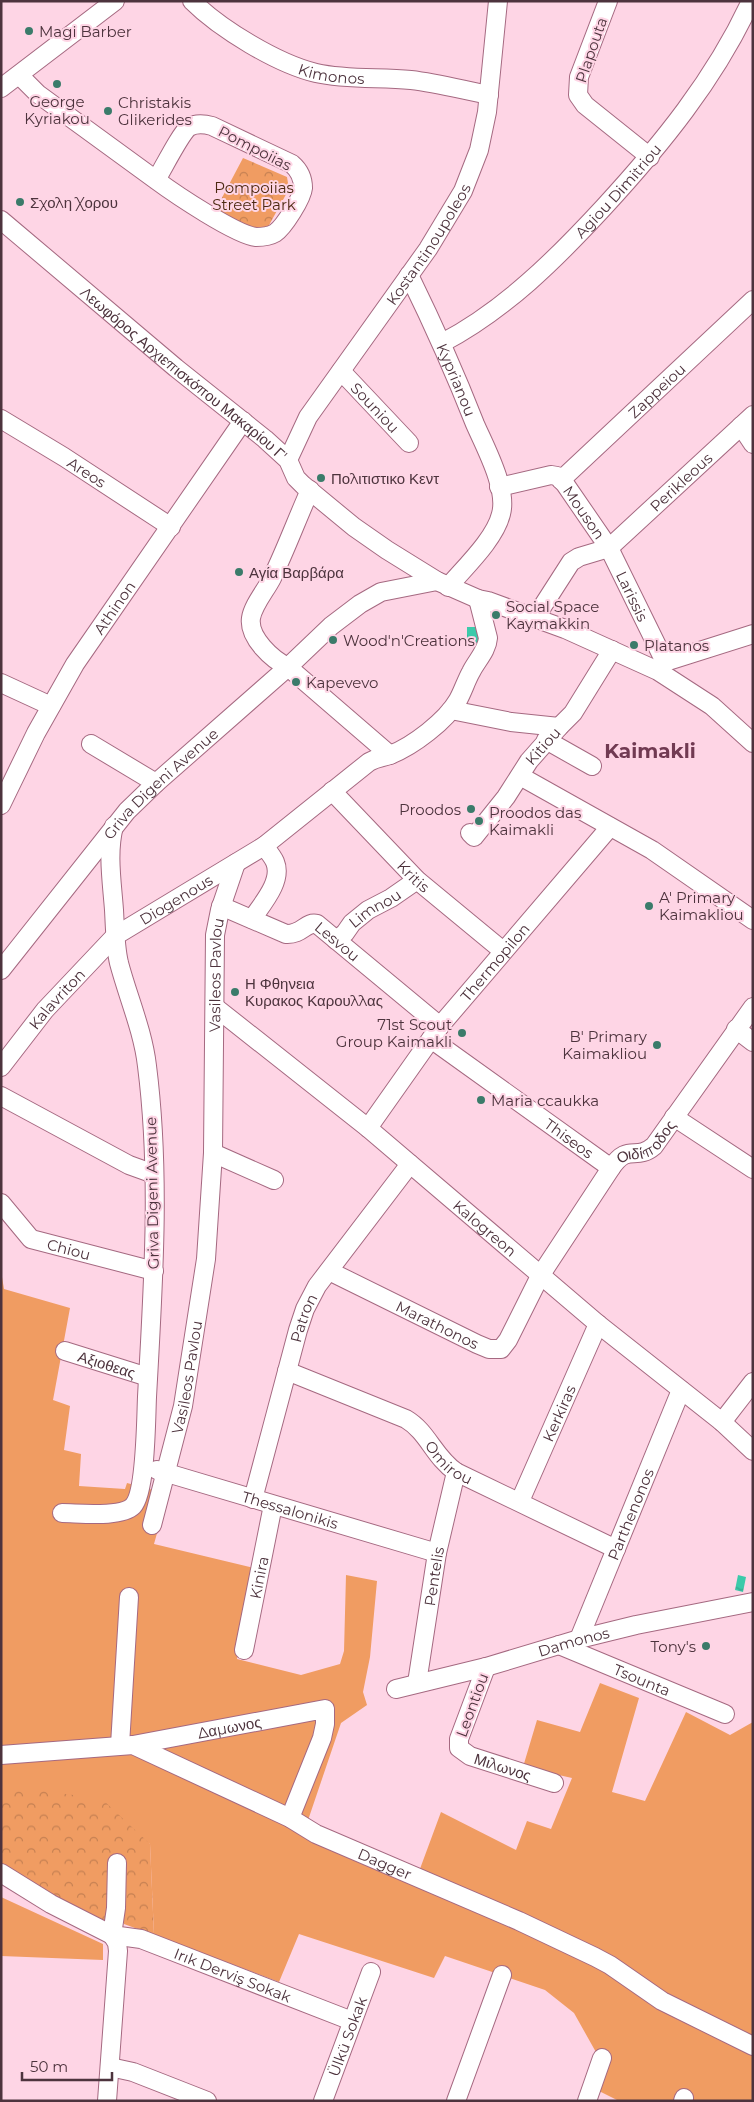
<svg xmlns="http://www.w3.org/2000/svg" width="754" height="2102" viewBox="0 0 754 2102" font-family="Montserrat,sans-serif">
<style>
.grass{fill:#f09c62}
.forest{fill:url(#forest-crowns)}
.water{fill:url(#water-ripples)}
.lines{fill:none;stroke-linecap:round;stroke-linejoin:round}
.minor-casing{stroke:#a56981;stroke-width:20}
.minor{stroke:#fff;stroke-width:18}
.poi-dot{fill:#3b7b6a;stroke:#fed5e5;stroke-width:2}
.labels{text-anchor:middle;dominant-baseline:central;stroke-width:4;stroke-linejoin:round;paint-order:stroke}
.poi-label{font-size:15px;fill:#4d333d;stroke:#fed5e5;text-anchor:start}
.street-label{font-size:15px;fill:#4d333d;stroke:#fed5e5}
.park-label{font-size:15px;fill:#4c2911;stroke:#fed5e5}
.district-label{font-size:20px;font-weight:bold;fill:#713a52;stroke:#fed5e5}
</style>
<defs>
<pattern id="forest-crowns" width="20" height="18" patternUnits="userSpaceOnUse" patternTransform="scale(1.25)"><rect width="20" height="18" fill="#f09c62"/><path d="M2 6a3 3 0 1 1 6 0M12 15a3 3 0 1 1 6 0" fill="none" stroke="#c58052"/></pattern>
<pattern id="water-ripples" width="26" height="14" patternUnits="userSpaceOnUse" patternTransform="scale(1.25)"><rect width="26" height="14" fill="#3ccaaa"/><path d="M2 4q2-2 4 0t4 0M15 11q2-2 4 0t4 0" fill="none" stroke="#35a58c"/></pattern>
</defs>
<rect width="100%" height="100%" fill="#fed5e5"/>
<!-- grass -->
<path class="grass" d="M 1,1271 L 4,1289 L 70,1308 L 53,1400 L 70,1406 L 64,1450 L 81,1454 L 79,1486 L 125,1489 L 127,1483 L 168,1494 L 154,1544 L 254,1568 L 237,1659 L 301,1675 L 340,1664 L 344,1651 L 346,1575 L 377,1581 L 370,1657 L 363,1692 L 367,1705 L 341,1723 L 304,1832 L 414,1885 L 441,1812 L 516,1850 L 527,1821 L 551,1829 L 572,1778 L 523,1767 L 537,1720 L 580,1732 L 600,1683 L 639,1698 L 612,1792 L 645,1801 L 686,1712 L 730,1735 L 753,1722 L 753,2101 L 689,2101 L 677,2093 L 674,2101 L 619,2101 L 597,2090 L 597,2054 L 574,2013 L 545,1990 L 445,1956 L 434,1978 L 299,1934 L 279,1982 L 154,1935 L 150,1844 L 1,1785 Z
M 1,1897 L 103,1944 L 103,1960 L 1,1956 Z"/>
<!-- forest -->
<path class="forest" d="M 243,158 L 287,177 L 289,189 L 268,227 L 254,232 L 216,209 Z
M 1,1785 L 102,1799 L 150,1844 L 154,1935 L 124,1924 L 121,1905 L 109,1924 L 65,1904 L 1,1863 Z"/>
<!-- water -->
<path class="water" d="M 467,627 L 478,627 L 479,643 L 467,644 Z
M 738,1575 L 746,1577 L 743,1592 L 735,1590 Z"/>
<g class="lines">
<!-- minor casing -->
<g class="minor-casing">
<g id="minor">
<path id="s1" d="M 192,1 C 220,29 278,64 316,73 C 347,80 379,77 411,80 C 437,83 463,90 489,95"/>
<path d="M 608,1 L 579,77 L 578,95 L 585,105 L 650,157"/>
<path d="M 19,75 L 38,94 L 156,180 C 175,194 236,235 256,237 C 262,237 270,236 275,233 C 284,227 302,198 303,188 C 303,178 299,170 292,164 L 212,126 C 205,124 196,123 189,127 C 180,134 163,169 156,180"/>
<path d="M 1,88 L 115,1"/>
<path id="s2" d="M 1,220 L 176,368 L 265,439 L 288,460 L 296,478 L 303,485 L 354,527 L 387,550 L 437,581 L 478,599 L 488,601 L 565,629 L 658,671 L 712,706 L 753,743"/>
<path id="s3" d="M 409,275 C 433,324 455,373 475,424 C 485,447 508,489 501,514 C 495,539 465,567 448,587"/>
<path id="s4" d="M 442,343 C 505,310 556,259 604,207 C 661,145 715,79 751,1"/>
<path id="s5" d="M 341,371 L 409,443"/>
<path id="s6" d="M 1,419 L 64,457 L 171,527"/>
<path d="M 741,426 L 753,444"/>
<path id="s7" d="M 288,460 L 308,417 L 428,249 L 463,191 L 479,150 L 487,112 L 498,1"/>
<path id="s8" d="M 561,480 L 753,300"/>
<path id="s9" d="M 499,487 L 551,475 L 557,476 L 565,484 L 609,548 L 665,662"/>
<path d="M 310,490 C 297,519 286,549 272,578 C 266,590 253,605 251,618 C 248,638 273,660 288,667 L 390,755"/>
<path id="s10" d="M 535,618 L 571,562 L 579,557 L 609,548 L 753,415"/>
<path d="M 665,662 L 753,634"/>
<path d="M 1,683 L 51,706"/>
<path d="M 451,710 L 511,722 L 559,727"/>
<path d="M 546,740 L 592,766"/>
<path d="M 91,744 L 156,783"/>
<path d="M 520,776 L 652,850 L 753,920"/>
<path id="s11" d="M 332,791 L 417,880 L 503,951"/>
<path id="s12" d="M 1,805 L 36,733 L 75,664 L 243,421"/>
<path id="s13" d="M 470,833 L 474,837 L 506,797 L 529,761 L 559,727 L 573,713 L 612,650"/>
<path id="s14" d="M 221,906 L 286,934 C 302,935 306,921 317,924 L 440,1026"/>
<path d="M 252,919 C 262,904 283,881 275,862 C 273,857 268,851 264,846"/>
<path id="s15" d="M 336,940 L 345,933 L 352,923 L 368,910 L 391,898 L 417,880"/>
<path id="s16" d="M 1,970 L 127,811 L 156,783 L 288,667 L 331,626 L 360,604 L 381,592 L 437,581"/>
<path id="s17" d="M 215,1007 L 368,1128 L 598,1324 L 722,1422 L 753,1451"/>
<path d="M 736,1029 L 753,1042"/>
<path id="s18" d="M 431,1039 L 611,1168"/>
<path id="s19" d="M 1,1067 L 45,1010 L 115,936 L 264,846 L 369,762 C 378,757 382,758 390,755 C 413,746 446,721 458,700 C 463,691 466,681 471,672 C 477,660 487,651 488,638 L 478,599"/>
<path d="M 1,1096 L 129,1165 L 154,1174"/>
<path d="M 674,1117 L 753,1169"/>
<path id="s20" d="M 368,1128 L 440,1026 L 610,827"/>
<path d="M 213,1153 L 274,1180"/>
<path id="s21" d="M 1,1203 L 31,1239 L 154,1271"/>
<path id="s22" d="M 329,1271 L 477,1344 L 489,1349 L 501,1349 L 508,1340 L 540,1276 L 611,1168 C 629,1142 635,1162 654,1146 L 753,1007"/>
<path id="s23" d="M 65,1351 L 148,1377"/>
<path id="s24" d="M 287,1371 L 406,1419 C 428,1432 434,1457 456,1472 L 616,1549"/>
<path d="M 722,1422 L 753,1382"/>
<path id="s25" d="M 157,1470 L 437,1553"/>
<path id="s26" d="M 253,1499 L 298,1330 L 305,1309 L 317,1286 L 410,1164"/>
<path id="s27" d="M 520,1501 L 598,1324"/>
<path d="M 62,1513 C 79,1513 121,1518 133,1506 C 146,1492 146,1418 147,1397 C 153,1287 161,1176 147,1066 C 143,1031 128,997 119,963 C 115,946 115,927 114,910 C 112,882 107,853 114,826"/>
<path id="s28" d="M 152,1525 L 183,1406 L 206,1259 L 213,1153 L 215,935 L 220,910 L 236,863"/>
<path id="s29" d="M 579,1639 L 681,1390"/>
<path id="s30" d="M 559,1645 L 725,1714"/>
<path id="s31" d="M 244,1650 L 273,1505"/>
<path id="s32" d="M 486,1667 L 459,1739 L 459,1748 L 470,1756 L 554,1783"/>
<path id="s33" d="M 417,1683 L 437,1553 L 456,1472"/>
<path id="s34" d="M 396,1689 L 486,1667 L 579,1639 L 636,1625 L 753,1602"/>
<path d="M 120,1745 L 129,1597"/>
<path id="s35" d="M 133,1745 L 325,1709 L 325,1724 L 322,1738 L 290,1818"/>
<path id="s36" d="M 1,1755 L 133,1745 L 290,1818 L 316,1834 L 519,1921 L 595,1957 L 610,1965 L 662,2001 L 753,2046"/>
<path id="s37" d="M 1,1873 L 51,1904 L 112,1935 L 141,1939 L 352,2021"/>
<path d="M 110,2067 L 133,2072 L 207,2101"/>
<path d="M 107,2101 L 118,1951 L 117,1943 L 112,1935 L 116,1908 L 117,1863"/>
<path id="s38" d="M 323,2101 L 371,1972"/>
<path d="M 456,2101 L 502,1975"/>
<path d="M 587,2101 L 602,2058"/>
<path d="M 683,2101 L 684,2098"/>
</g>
</g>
<!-- minor -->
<use href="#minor" class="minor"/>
</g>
<!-- markers -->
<g class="poi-dot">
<circle cx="29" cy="31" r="5"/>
<circle cx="57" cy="84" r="5"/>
<circle cx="108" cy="111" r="5"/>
<circle cx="20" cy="202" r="5"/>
<circle cx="321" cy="478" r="5"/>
<circle cx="239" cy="572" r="5"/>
<circle cx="496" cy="615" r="5"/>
<circle cx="333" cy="640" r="5"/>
<circle cx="634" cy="645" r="5"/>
<circle cx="296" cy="682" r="5"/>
<circle cx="471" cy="809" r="5"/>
<circle cx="479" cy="821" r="5"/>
<circle cx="649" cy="906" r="5"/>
<circle cx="235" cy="992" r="5"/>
<circle cx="462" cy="1033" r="5"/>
<circle cx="657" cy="1045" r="5"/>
<circle cx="481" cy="1100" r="5"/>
<circle cx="706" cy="1646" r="5"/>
</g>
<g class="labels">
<!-- poi labels -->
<g class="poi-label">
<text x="39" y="31">Magi Barber</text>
<text x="57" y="101" text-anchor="middle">George<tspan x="57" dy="17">Kyriakou</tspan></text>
<text x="118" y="102">Christakis<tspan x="118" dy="17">Glikerides</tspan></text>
<text x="30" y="202">Σχολη Χορου</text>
<text x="331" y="478">Πολιτιστικο Κεντ</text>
<text x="249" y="572">Αγία Βαρβάρα</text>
<text x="506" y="606">Social Space<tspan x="506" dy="17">Kaymakkin</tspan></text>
<text x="343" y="640">Wood'n'Creations</text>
<text x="644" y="645">Platanos</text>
<text x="306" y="682">Kapevevo</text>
<text x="461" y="809" text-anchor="end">Proodos</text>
<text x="489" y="812">Proodos das<tspan x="489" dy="17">Kaimakli</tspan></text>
<text x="659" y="897">A' Primary<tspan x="659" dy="17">Kaimakliou</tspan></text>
<text x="245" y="983">Η Φθηνεια<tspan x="245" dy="17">Κυρακος Καρουλλας</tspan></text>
<text x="452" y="1024" text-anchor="end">71st Scout<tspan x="452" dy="17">Group Kaimakli</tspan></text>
<text x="647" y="1036" text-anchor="end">B' Primary<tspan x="647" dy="17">Kaimakliou</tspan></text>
<text x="491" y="1100">Maria ccaukka</text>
<text x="696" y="1646" text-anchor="end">Tony's</text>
</g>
<!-- street labels -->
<g class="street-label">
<text transform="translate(591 50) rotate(-71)">Plapouta</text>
<text stroke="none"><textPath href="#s1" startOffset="160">Kimonos</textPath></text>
<text transform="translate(255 148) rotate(27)">Pompoiias</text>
<text stroke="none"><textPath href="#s4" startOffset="234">Agiou Dimitriou</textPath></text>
<text stroke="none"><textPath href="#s7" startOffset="258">Kostantinoupoleos</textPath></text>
<text stroke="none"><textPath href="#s2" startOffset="239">Λεωφόρος Αρχιεπισκόπου Μακαρίου Γ'</textPath></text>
<text stroke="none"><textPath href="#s3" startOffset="115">Kyprianou</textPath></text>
<text stroke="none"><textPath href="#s8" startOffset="131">Zappeiou</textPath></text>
<text stroke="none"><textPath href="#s5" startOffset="50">Souniou</textPath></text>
<text stroke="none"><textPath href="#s6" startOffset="101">Areos</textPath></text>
<text stroke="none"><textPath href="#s10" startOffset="205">Perikleous</textPath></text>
<text stroke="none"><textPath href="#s9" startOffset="105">Mouson</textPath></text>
<text stroke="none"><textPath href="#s9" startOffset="202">Larissis</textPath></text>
<text stroke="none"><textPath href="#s12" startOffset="228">Athinon</textPath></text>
<text stroke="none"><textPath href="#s13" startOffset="120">Kitiou</textPath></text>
<text stroke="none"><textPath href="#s16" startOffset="246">Griva Digeni Avenue</textPath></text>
<text stroke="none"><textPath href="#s11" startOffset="118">Kritis</textPath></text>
<text stroke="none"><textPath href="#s19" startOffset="245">Diogenous</textPath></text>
<text stroke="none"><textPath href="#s15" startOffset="51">Limnou</textPath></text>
<text stroke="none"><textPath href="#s14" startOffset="131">Lesvou</textPath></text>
<text stroke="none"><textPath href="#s20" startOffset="209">Thermopilon</textPath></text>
<text stroke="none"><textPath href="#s28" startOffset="556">Vasileos Pavlou</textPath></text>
<text stroke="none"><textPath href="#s19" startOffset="88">Kalavriton</textPath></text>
<text stroke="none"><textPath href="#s18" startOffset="170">Thiseos</textPath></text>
<text stroke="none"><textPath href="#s22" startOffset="448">Οιδίποδος</textPath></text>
<text transform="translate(152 1193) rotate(-91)">Griva Digeni Avenue</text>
<text stroke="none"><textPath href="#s17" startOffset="349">Kalogreon</textPath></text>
<text stroke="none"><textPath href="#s21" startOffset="86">Chiou</textPath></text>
<text stroke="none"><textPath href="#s26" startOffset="188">Patron</textPath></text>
<text stroke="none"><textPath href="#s22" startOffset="121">Marathonos</textPath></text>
<text stroke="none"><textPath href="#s23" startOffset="44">Αξιοθεας</textPath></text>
<text stroke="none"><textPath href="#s28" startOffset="152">Vasileos Pavlou</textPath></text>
<text stroke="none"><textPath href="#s27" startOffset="96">Kerkiras</textPath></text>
<text stroke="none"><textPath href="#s24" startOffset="190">Omirou</textPath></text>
<text stroke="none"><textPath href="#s25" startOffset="139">Thessalonikis</textPath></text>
<text stroke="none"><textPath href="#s29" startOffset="135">Parthenonos</textPath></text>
<text stroke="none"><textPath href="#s33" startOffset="108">Pentelis</textPath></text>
<text stroke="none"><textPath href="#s31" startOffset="74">Kinira</textPath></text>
<text stroke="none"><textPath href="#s34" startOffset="184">Damonos</textPath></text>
<text stroke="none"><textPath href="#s30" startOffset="90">Tsounta</textPath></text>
<text transform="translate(472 1705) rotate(-70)">Leontiou</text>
<text stroke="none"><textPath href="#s35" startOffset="98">Δαμωνος</textPath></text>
<text stroke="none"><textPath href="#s32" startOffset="134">Μιλωνος</textPath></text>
<text stroke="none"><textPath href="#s36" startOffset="411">Dagger</textPath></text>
<text stroke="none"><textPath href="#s37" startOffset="255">Irık Derviş Sokak</textPath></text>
<text stroke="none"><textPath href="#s38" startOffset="69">Ülkü Sokak</textPath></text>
</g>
<!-- park labels -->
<g class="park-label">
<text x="254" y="187">Pompoiias<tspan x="254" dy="17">Street Park</tspan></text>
</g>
<!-- district labels -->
<g class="district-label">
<text x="650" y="751">Kaimakli</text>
</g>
</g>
<!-- border -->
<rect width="754" height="2102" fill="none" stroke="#4d333d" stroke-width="5"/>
<!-- scale -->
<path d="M22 2072v8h90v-8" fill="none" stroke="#4d333d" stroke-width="2.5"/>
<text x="30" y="2072" font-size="15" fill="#4d333d" stroke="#fed5e5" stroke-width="4" paint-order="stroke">50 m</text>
</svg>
